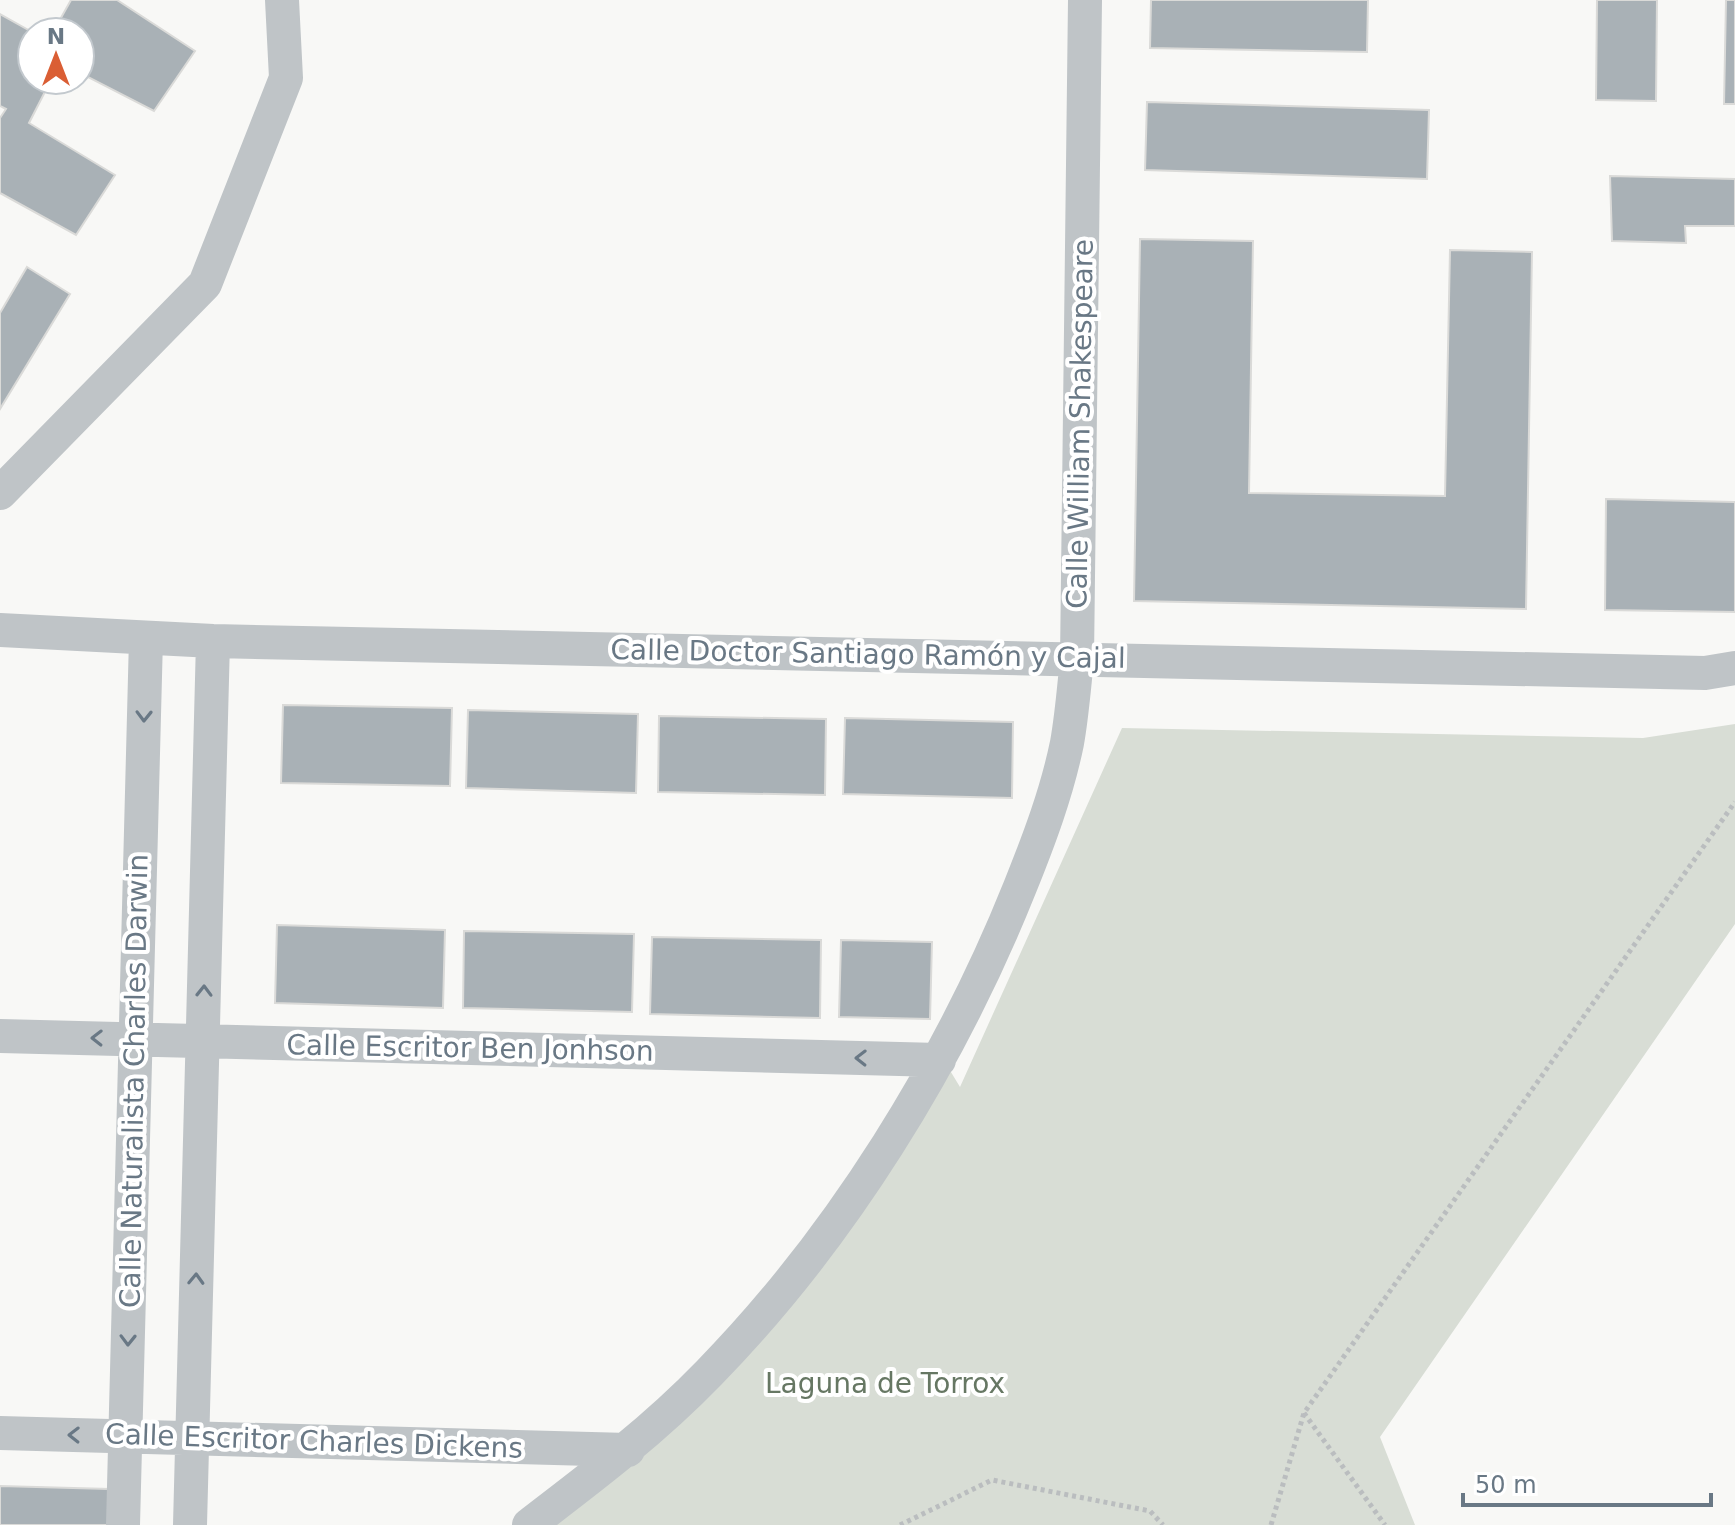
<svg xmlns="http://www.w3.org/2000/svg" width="1735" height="1525" viewBox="0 0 1735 1525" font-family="'DejaVu Sans',sans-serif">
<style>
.green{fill:#d8ddd5}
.building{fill:#a9b1b6;stroke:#dadad8;stroke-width:2}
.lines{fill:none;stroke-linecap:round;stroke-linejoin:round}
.path{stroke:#babdbf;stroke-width:5;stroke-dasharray:4 4;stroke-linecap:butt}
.minor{stroke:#bfc4c7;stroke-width:34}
.oneway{stroke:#697885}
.labels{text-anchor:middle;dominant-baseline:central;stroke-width:8;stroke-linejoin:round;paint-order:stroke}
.street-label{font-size:28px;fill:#697885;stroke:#fff}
.park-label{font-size:28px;fill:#667763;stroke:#fff}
</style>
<rect width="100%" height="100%" fill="#f8f8f6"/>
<!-- green -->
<path class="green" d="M 1735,724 L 1735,924 L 1380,1437 L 1415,1525 L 529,1525 L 626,1457 L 820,1241 L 940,1054 L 960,1087 L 1122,728 L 1643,738 Z"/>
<!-- building -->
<path class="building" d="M 71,0 L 117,0 L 195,51 L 154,111 L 80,73 L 80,32 L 53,32 Z
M 1151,0 L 1368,0 L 1367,52 L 1150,48 Z
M 1597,0 L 1657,0 L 1656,101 L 1596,100 Z
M 1726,0 L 1735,0 L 1735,104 L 1724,104 Z
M 0,14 L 32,32 L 32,80 L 51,80 L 29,123 L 115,175 L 76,235 L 0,193 L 0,118 L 6,109 L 0,106 Z
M 1147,102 L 1429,110 L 1427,179 L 1145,170 Z
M 1610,176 L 1735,179 L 1735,226 L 1685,226 L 1686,243 L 1612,241 Z
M 1140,239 L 1253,241 L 1249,493 L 1445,496 L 1450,250 L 1532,252 L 1526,609 L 1134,601 Z
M 27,267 L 70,294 L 0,409 L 0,313 Z
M 1606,499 L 1735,502 L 1735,612 L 1605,610 Z
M 283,705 L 452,708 L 450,786 L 281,783 Z
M 468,710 L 638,714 L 636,793 L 466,788 Z
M 659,716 L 826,719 L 825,795 L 658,792 Z
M 845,718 L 1013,722 L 1012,798 L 843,794 Z
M 277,925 L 445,930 L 443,1008 L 275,1003 Z
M 464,931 L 634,934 L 632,1012 L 463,1008 Z
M 652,937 L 821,940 L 820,1018 L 650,1014 Z
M 841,940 L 932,942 L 930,1019 L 839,1017 Z
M 0,1486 L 109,1489 L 108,1525 L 0,1525 Z"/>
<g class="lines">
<!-- path -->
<path class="path" d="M 1304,1413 L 1385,1525
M 900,1525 L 992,1480 L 1150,1511 L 1163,1525
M 1271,1525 L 1304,1413 L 1735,802"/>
<!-- minor -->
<path class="minor" d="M 0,493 L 205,284 L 286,78 L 282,0
M 0,630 L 213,641 L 1705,673 L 1735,668
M 0,1036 L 939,1060
M 0,1433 L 628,1450
M 123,1525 L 146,638
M 190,1525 L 213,641
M 529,1525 C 592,1477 654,1430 709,1373 C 841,1238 950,1062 1020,887 C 1039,840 1057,792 1067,743 C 1072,715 1074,687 1077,659 L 1085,0"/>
</g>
<!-- one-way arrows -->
<defs><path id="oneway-chevron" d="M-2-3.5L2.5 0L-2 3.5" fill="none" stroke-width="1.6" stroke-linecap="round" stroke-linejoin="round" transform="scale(2)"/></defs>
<g class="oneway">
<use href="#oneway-chevron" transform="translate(144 716) rotate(91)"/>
<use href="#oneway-chevron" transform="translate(204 991) rotate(-89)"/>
<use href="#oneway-chevron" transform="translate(97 1038) rotate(-179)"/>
<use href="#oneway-chevron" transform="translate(861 1058) rotate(-179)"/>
<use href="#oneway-chevron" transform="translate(196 1279) rotate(-88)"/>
<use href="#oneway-chevron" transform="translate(128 1340) rotate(91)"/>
<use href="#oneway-chevron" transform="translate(74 1435) rotate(-179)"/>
</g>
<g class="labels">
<!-- street labels -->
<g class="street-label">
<text transform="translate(1080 424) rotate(-89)">Calle William Shakespeare</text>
<text transform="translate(868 654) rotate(1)">Calle Doctor Santiago Ramón y Cajal</text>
<text transform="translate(470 1048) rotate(1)">Calle Escritor Ben Jonhson</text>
<text transform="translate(134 1081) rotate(-89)">Calle Naturalista Charles Darwin</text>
<text transform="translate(314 1441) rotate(2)">Calle Escritor Charles Dickens</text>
</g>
<!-- park labels -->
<g class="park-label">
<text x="885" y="1383">Laguna de Torrox</text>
</g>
</g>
<!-- north arrow -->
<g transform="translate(56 56)"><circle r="38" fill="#ffffff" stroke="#c3c9ce" stroke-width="2"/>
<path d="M0-6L14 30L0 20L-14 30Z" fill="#da5e34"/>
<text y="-12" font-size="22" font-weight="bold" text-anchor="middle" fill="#697885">N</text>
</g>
<!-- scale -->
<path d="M1463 1493v12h248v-12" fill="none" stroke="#697885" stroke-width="4"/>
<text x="1475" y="1493" font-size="24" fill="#697885" stroke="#ffffff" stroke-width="6" paint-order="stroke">50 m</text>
</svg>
